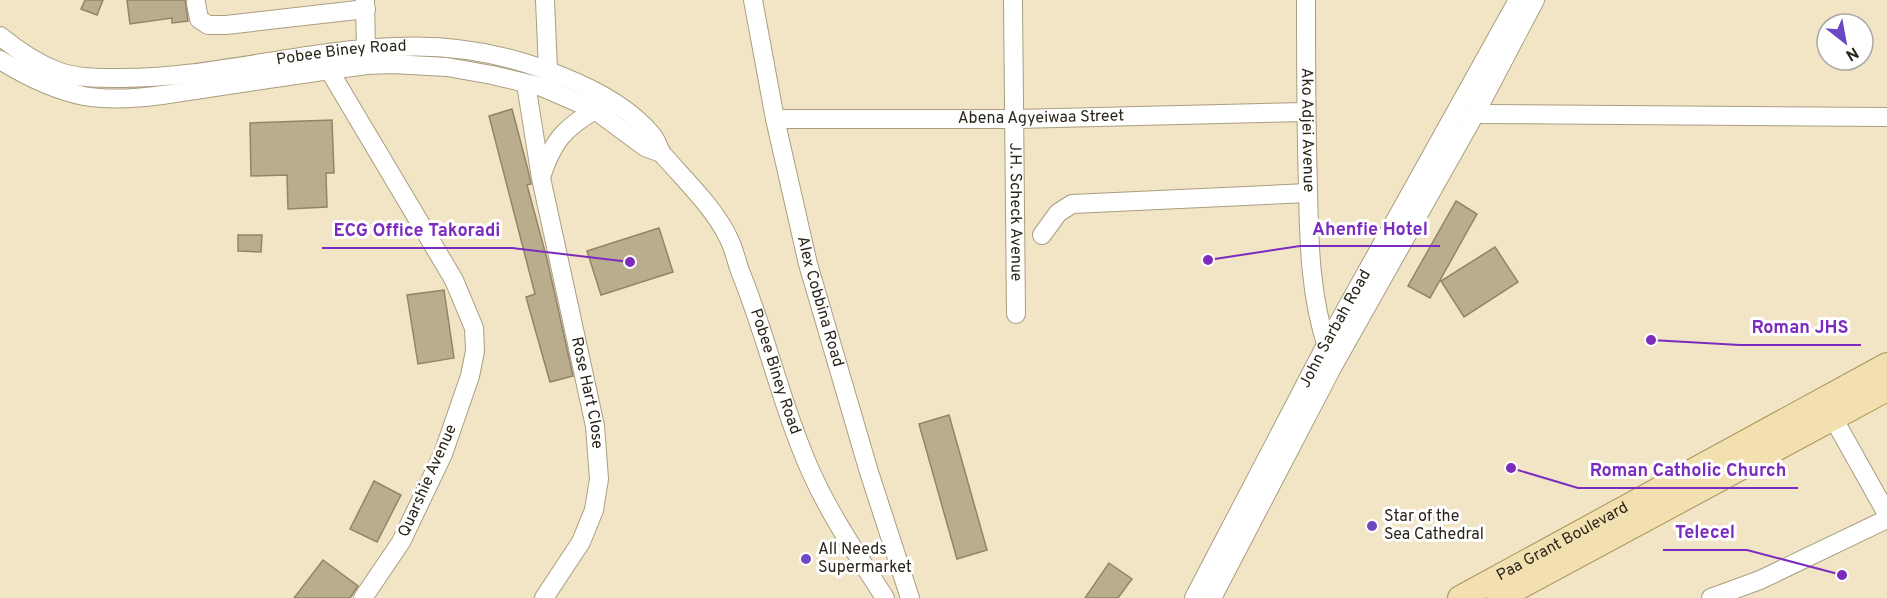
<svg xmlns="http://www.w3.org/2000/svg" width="1887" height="598" viewBox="0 0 1887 598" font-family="Overpass,sans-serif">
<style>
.building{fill:#b9ad8e;stroke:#918567;stroke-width:1.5}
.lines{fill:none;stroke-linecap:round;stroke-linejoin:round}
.minor-casing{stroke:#a99e7f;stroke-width:20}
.major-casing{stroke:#a79259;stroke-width:26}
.minor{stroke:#fff;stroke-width:18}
.major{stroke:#f2e0b0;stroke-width:24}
.poi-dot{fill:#6c48c1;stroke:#fff;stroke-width:2}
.labels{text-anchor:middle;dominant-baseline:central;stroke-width:6;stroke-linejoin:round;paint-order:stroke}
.street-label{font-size:16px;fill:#2a2519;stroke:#fff}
.poi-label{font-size:16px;fill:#2a2519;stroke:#fff;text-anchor:start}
.leader{fill:none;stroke:#7b2cbf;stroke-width:2}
.callout-dot{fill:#7b2cbf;stroke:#fff;stroke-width:2}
.callout-label{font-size:18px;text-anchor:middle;font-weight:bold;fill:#7b2cbf;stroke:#fff;stroke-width:6;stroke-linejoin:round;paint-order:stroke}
</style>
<rect width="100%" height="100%" fill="#f2e5c5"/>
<!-- building -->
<path class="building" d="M 85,0 L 103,0 L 97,15 L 81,9 Z
M 127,0 L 185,0 L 188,21 L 172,23 L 172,18 L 130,24 Z
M 512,109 L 528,170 L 531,184 L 527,185 L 547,259 L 573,376 L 550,382 L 526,297 L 535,294 L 489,116 Z
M 332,120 L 334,173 L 326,173 L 327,207 L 288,209 L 287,175 L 251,176 L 250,123 Z
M 1456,201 L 1477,214 L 1430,298 L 1408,286 Z
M 659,228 L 673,272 L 601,295 L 587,251 Z
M 238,235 L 262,235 L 261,252 L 238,251 Z
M 1495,247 L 1518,282 L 1464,317 L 1441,281 Z
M 444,290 L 454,358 L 418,364 L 407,295 Z
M 949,415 L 987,550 L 957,559 L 919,424 Z
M 374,481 L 401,495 L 377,542 L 350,529 Z
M 323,560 L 358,586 L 350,598 L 294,598 Z
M 1109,563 L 1132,579 L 1118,598 L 1085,598 Z"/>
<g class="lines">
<!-- minor casing -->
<g class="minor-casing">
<g id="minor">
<path d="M 365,0 L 366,50"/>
<path d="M 545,0 L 548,70"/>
<path id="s1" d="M 753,0 L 775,119 L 808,264 L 869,472 L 910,598"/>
<path id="s2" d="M 1013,0 L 1016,314"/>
<path id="s3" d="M 1306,0 C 1306,63 1306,125 1308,188 C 1309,243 1310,297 1328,350"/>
<path d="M 196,3 L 199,19 L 208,25 L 226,25 L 366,9"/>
<path id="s4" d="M 0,36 C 17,50 36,63 57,71 C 76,78 96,78 117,78 C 210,79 302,50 395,47 C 452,44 508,54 561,76 C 594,89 630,108 652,135 C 658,141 658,150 664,156 C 685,180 714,208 728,237 C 734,248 736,260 740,271 C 767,337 782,407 811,472 C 831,517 859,557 885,598"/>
<path d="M 0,60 C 26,76 54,90 84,96 C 124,103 168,94 208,88 C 261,80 314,72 367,65 L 392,64 L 447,67 L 492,75 L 542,87 L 595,110 L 645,147 L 661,153"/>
<path d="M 329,70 L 454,280 L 474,328 L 475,351 L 470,376 L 443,454 L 401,542 L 363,598"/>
<path id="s5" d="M 526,84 L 541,178 L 595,426 L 599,479 L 594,510 L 581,542 L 544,598"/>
<path d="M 1475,114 L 1887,117"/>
<path id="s6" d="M 775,119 L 1013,119 L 1306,112"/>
<path d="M 541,177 C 553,141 563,129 595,110"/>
<path d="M 1042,235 L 1058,213 L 1072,204 L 1308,193"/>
<path d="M 1827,407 L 1887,514"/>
<path id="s7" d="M 1194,598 L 1326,345 L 1518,0"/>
<path d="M 1212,598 L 1333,366 L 1475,114 L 1535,0"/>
<path d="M 1711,598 L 1760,580 L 1887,519"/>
</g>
</g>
<!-- major casing -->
<g class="major-casing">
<g id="major">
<path id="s8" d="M 1460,598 L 1887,365"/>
<path d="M 1499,598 L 1887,389"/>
</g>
</g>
<!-- minor -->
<use href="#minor" class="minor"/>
<!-- major -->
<use href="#major" class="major"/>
</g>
<!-- markers -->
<g class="poi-dot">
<circle cx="1372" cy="526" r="6"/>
<circle cx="806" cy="559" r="6"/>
</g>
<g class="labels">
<!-- street labels -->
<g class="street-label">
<text stroke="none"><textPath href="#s4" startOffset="354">Pobee Biney Road</textPath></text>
<text stroke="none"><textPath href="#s6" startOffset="266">Abena Agyeiwaa Street</textPath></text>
<text stroke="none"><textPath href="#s3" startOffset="130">Ako Adjei Avenue</textPath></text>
<text stroke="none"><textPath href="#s2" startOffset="212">J.H. Scheck Avenue</textPath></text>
<text stroke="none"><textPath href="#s1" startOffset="309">Alex Cobbina Road</textPath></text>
<text stroke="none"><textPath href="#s7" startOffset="304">John Sarbah Road</textPath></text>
<text stroke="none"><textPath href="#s4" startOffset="958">Pobee Biney Road</textPath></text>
<text stroke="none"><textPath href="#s5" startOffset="315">Rose Hart Close</textPath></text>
<text transform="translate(428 481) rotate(-66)">Quarshie Avenue</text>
<text stroke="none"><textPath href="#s8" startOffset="117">Paa Grant Boulevard</textPath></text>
</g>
<!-- poi labels -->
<g class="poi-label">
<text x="1384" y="517">Star of the<tspan x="1384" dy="18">Sea Cathedral</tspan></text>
<text x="818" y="550">All Needs<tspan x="818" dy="18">Supermarket</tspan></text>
</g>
</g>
<!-- callouts -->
<path class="leader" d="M1208 260L1300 246H1440M630 262L512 248H322M1651 340L1740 345H1861M1511 468L1578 488H1798M1842 575L1747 550H1663"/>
<g class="callout-dot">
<circle cx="1208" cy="260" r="6"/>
<circle cx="630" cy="262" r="6"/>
<circle cx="1651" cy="340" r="6"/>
<circle cx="1511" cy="468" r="6"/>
<circle cx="1842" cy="575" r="6"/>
</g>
<g class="callout-label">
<text x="1370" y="235">Ahenfie Hotel</text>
<text x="417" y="236">ECG Office Takoradi</text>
<text x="1800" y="333">Roman JHS</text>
<text x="1688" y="476">Roman Catholic Church</text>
<text x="1705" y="538">Telecel</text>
</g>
<!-- north arrow -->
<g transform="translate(1845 42) rotate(149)"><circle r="28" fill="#ffffff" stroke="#aaa8a3" stroke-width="1.5"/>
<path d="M0-4.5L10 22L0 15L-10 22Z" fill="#6c48c1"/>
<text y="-9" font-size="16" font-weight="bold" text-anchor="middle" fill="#2a2519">N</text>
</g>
</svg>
